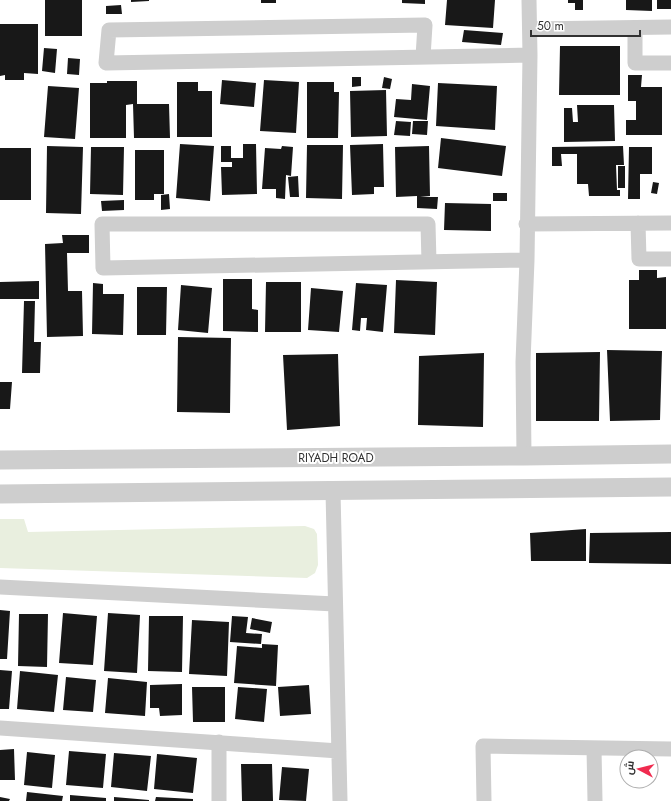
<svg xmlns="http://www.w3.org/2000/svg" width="671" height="801" viewBox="0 0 671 801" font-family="Jost,Cairo,sans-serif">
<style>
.green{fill:#e9efdf}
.building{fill:#181818}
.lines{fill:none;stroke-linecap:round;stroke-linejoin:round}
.minor{stroke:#cecece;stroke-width:15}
.tertiary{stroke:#cecece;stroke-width:19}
.labels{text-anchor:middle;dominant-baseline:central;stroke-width:4;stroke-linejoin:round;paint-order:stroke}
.street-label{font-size:12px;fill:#313131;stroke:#fff}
</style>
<rect width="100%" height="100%" fill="#fff"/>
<!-- green -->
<path class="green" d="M 0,519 L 24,519 L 28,532 L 305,526 L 314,529 L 317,534 L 318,565 L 315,573 L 307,578 L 0,568 Z"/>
<!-- building -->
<path class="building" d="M 45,0 L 82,0 L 82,36 L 45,36 Z
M 131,0 L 149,0 L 149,1 L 131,2 Z
M 261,0 L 276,0 L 276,3 L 261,3 Z
M 402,0 L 425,0 L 425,4 L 402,3 Z
M 447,0 L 495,0 L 493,28 L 445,25 Z
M 568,0 L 583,0 L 583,10 L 575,10 L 575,3 L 568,3 Z
M 626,0 L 652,0 L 652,11 L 626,10 Z
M 657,0 L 671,0 L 671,9 L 657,9 Z
M 121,5 L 122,14 L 106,14 L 106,6 Z
M 0,24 L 38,24 L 38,74 L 24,73 L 24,80 L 5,80 L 5,75 L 0,76 Z
M 464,30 L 503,33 L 501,45 L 462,42 Z
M 560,46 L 620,46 L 620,95 L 559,95 Z
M 44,48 L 57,49 L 55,73 L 42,71 Z
M 68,58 L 80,59 L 79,75 L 67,74 Z
M 628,75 L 642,75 L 641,87 L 662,87 L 662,135 L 626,135 L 626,120 L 636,120 L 636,101 L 628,101 Z
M 352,77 L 361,77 L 361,86 L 352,87 Z
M 384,77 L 392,79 L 390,89 L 382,88 Z
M 222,80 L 256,83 L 254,107 L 220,104 Z
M 264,80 L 299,82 L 296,133 L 260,131 Z
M 107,81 L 137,81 L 137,104 L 169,104 L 170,138 L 134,138 L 133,104 L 126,105 L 126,138 L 90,138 L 90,83 L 107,83 Z
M 177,82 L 198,82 L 198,91 L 212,91 L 212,137 L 177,137 Z
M 307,82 L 334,82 L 334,92 L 339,92 L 338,138 L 307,138 Z
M 438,83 L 497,86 L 495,130 L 436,126 Z
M 412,84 L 430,86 L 427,120 L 394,117 L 396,99 L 411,100 Z
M 48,86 L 79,88 L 75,139 L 44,137 Z
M 386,90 L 387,136 L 351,137 L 350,91 Z
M 577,105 L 614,105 L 615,141 L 564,142 L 564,108 L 572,108 L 573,122 L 578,122 Z
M 396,121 L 411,122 L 410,136 L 394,135 Z
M 413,121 L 428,121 L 427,135 L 412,134 Z
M 441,138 L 506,146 L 502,176 L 438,168 Z
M 180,144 L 214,146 L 210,201 L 176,198 Z
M 243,144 L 256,144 L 257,194 L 222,195 L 221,167 L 232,167 L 232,162 L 221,162 L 221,146 L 231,146 L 231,158 L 243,158 Z
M 383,144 L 384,187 L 374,187 L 374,194 L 352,195 L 350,145 Z
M 307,145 L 343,145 L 342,199 L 306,198 Z
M 47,146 L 83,147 L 81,214 L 46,213 Z
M 282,146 L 293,147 L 291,176 L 286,175 L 285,199 L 276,198 L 276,189 L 262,189 L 265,148 L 281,149 Z
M 429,146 L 430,196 L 420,197 L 438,197 L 437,209 L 417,208 L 417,196 L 396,197 L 395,147 Z
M 623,146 L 624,165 L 616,165 L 617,190 L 620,190 L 620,196 L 589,196 L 588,184 L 577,184 L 577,154 L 561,154 L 562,166 L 552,166 L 552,147 Z
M 91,147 L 124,147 L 123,195 L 90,194 Z
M 629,147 L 652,147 L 652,174 L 640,174 L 640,199 L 628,199 Z
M 0,148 L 31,148 L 31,200 L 0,200 Z
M 135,150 L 164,150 L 164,194 L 154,194 L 154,200 L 135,200 Z
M 618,166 L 625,166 L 625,188 L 618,188 Z
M 298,176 L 299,197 L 290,197 L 288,177 Z
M 653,182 L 659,183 L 657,194 L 651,193 Z
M 493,193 L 507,193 L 507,201 L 493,201 Z
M 169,194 L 170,209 L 161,210 L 161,195 Z
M 124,200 L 124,210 L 102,211 L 101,201 Z
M 445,203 L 491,204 L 491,231 L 444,230 Z
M 62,235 L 89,235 L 89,253 L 67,253 L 68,291 L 82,291 L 83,336 L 47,337 L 45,244 L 63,243 Z
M 639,270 L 657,270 L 657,278 L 666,277 L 666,329 L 629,329 L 629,280 L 639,280 Z
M 223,279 L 252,279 L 252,309 L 258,310 L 258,332 L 223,331 Z
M 396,280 L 437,282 L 435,335 L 394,333 Z
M 39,281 L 39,299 L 0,299 L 0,282 Z
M 266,282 L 301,282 L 301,332 L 265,332 Z
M 93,283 L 103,284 L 103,294 L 124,294 L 123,335 L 92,334 Z
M 356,283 L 387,285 L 383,332 L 366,330 L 367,318 L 361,318 L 360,331 L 352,330 Z
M 181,285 L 212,288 L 208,333 L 178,330 Z
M 137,287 L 167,287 L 166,335 L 137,335 Z
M 311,288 L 343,291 L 339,332 L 308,330 Z
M 24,301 L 35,301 L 34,342 L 41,342 L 40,373 L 22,373 Z
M 178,337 L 231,338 L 230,413 L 177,412 Z
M 607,350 L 662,351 L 660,420 L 610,421 Z
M 600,352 L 599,421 L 536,421 L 536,353 Z
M 484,353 L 483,427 L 418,425 L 419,356 Z
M 338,354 L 340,426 L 287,430 L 283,355 Z
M 0,382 L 12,382 L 10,409 L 0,409 Z
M 586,529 L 586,561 L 531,561 L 530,533 Z
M 671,532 L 671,564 L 589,563 L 590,533 Z
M 0,610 L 10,611 L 7,659 L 0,659 Z
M 63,613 L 97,616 L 93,665 L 59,663 Z
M 108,613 L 140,615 L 137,673 L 104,671 Z
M 19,614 L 48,614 L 47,667 L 18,666 Z
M 149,616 L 183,616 L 182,672 L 148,671 Z
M 232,616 L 248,617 L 246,633 L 262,634 L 261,644 L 230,642 Z
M 252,618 L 272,622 L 270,633 L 250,629 Z
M 192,620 L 229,622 L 227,676 L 189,674 Z
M 262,644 L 278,645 L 276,686 L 234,683 L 237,646 L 262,648 Z
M 0,670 L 12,671 L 9,709 L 0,709 Z
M 20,671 L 58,675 L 54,712 L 17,709 Z
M 66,677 L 96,680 L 93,712 L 63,710 Z
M 108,678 L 147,682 L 145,716 L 105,713 Z
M 182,684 L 182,715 L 160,716 L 159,708 L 150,708 L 150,685 Z
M 309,685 L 311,714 L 280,716 L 278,687 Z
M 192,687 L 225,687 L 225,722 L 193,722 Z
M 238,687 L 267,689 L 264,722 L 235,719 Z
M 14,749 L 15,780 L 0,780 L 0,750 Z
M 69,751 L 106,754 L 103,788 L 66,785 Z
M 27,752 L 55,755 L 52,788 L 24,785 Z
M 114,753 L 151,756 L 147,791 L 111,787 Z
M 157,754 L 197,758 L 193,793 L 154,789 Z
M 241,764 L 272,764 L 273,801 L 242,801 Z
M 282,767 L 309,769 L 306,801 L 279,800 Z
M 27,792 L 63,796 L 62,801 L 26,801 Z
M 70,795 L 106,798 L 106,801 L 70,801 Z
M 0,797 L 10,799 L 9,801 L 0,801 Z
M 114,797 L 149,800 L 149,801 L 114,801 Z
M 156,797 L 193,799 L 193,801 L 155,801 Z"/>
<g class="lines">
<!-- minor -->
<path class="minor" d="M 635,28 L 635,63 L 671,63
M 530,29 L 671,27
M 423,57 L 425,25 L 109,30 L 106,63 L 530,55
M 638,223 L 639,259 L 671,259
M 526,224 L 671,223
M 429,262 L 428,224 L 102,224 L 103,268 L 527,260
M 524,456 L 523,362 L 527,260 L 530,55 L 529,0
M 333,491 L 340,801
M 0,587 L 335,604
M 0,728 L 339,751
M 219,742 L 219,801
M 594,748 L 595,801
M 484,801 L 483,746 L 671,749"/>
<!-- tertiary -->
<path class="tertiary" d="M 0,460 L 524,456 L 671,454
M 0,494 L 671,487"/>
</g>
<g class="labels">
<!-- street labels -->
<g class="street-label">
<text x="336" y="458">RIYADH ROAD</text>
</g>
</g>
<!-- north arrow -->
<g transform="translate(639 769) rotate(277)"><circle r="19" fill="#ffffff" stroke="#adadad"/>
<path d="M0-3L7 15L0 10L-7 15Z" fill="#f02b4f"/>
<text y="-6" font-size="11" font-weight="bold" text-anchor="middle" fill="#313131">ش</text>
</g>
<!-- scale -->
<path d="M531 30v6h109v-6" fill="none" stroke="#313131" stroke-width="2"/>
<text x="537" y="30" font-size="12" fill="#313131" stroke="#ffffff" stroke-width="3" paint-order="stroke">50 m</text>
</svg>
